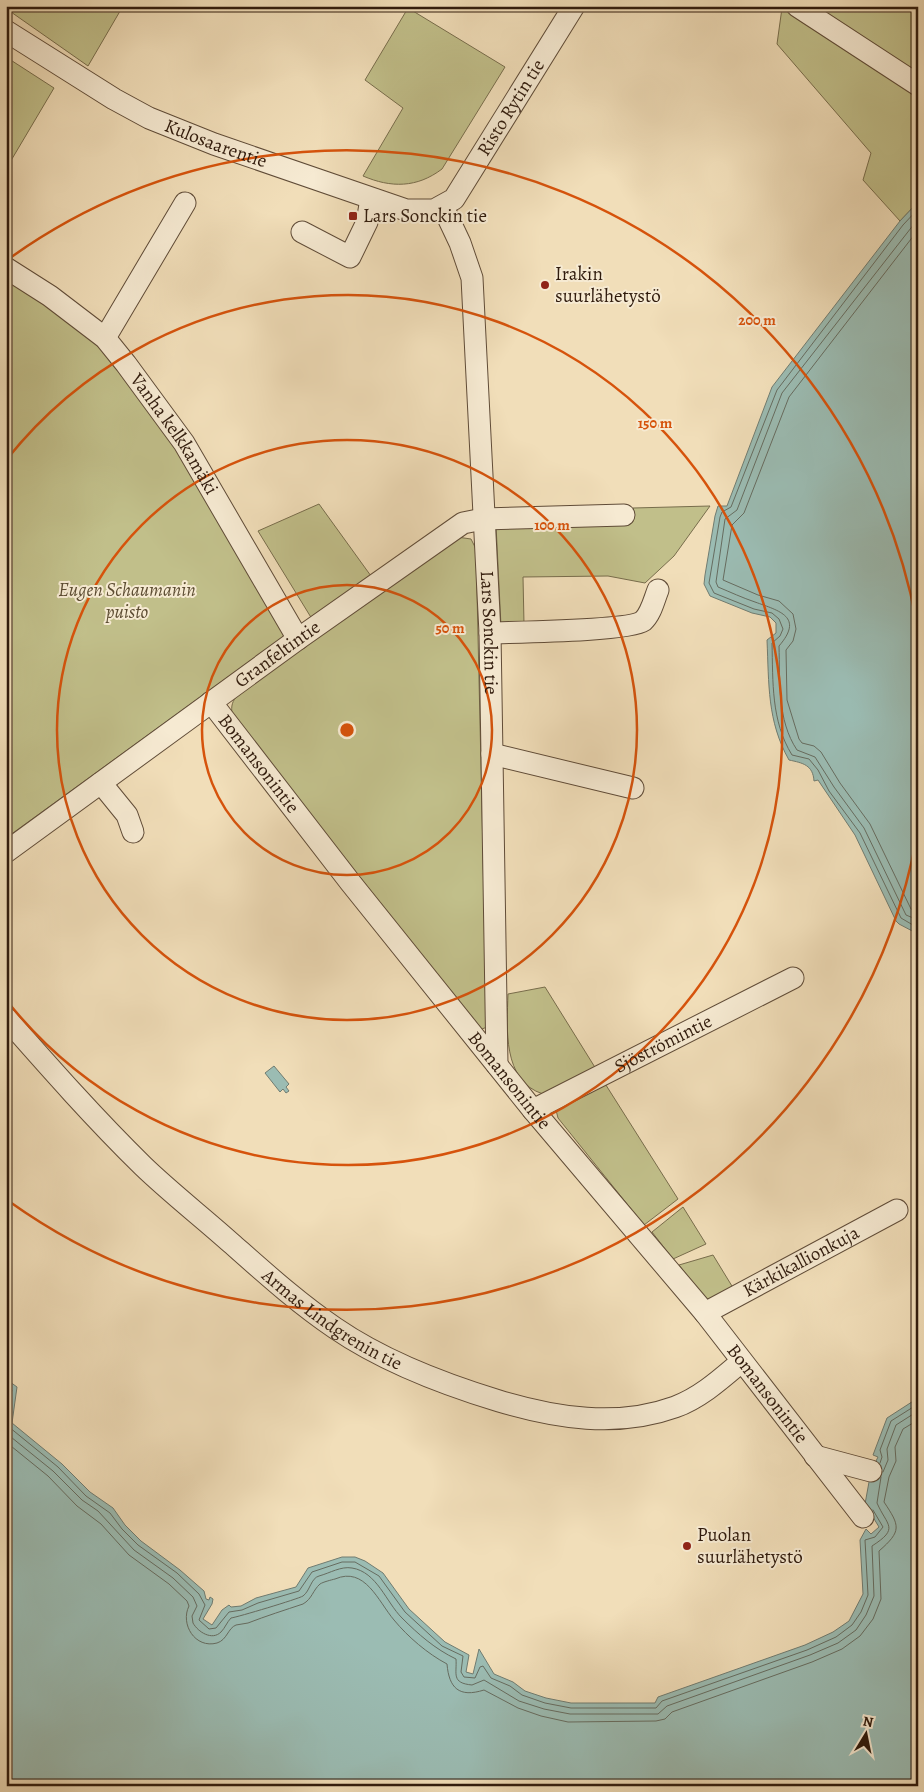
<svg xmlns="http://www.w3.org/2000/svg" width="924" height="1792" viewBox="0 0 924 1792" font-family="Alegreya,serif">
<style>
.green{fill:#c1bf8a;stroke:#786d4c}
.water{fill:#9bbcb3;stroke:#707c71}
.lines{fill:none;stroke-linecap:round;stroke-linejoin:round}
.shore{stroke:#666c60;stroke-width:1}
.minor-casing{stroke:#604c38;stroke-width:23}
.minor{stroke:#f6ead2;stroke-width:21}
.ring{fill:none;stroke:#d6530c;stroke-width:2.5}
.poi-dot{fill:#8f2418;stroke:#f6ead2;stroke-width:2}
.labels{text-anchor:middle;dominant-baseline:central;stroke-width:4;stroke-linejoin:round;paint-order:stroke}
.street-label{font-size:19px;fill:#301b0d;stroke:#f6ead2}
.poi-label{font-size:19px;fill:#301b0d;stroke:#f6ead2;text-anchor:start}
.park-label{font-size:19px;font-style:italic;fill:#5c4c32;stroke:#f6ead2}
.centre{fill:#d6530c;stroke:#f6ead2;stroke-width:2.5}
.ring-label{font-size:15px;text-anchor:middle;font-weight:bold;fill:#d6530c;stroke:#f6ead2;stroke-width:4;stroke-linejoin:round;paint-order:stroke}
</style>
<rect width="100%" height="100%" fill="#f1deb9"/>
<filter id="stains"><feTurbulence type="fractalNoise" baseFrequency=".004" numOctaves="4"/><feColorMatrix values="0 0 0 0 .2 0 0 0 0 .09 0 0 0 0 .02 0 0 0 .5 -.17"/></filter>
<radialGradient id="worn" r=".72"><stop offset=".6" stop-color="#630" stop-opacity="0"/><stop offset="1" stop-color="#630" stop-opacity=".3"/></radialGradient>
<!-- green -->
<path class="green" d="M 15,6 L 123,6 L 88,66 L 11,12 Z
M 784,6 L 918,6 L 918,202 L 900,221 L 863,180 L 871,153 L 777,44 L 782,8 Z
M 408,8 L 505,67 L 442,169 C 417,188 391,188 363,176 L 403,108 L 365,80 Z
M 6,57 L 54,88 L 6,169 Z
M 6,275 L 91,337 L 163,423 L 284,634 L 283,637 L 6,838 Z
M 319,504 L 371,576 L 312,619 L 258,531 Z
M 710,506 L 674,556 L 645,583 L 608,576 L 523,577 L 524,624 L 501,626 L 496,525 L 633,522 L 633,508 Z
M 457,537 L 471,539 L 476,549 L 487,1027 L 482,1029 L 475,1024 L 232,714 C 231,706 232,701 238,695 Z
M 545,987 L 596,1069 L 543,1094 C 502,1081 507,1028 508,994 Z
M 604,1082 L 678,1199 L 644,1225 L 558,1118 L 556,1110 Z
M 683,1207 L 706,1244 L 673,1259 L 652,1232 Z
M 713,1255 L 735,1291 L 723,1298 L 706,1300 L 679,1265 Z"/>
<!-- water -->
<path class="water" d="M 918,202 L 918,934 L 899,924 L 896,921 L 855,835 L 818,780 L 814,781 C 813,765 803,763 789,760 C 767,721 769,684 767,640 L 776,633 L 776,623 L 770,617 L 752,613 L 710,596 L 704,584 L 705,575 L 715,516 L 718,506 L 727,506 L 772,387 L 900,221 Z
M 274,1066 L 289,1084 L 286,1087 L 289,1091 L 286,1093 L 283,1089 L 280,1092 L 265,1073 Z
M 6,1379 L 17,1387 L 12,1423 L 62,1464 L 90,1492 L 113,1508 L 125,1525 L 141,1541 L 180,1570 L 204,1591 L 206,1599 L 209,1600 L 210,1597 L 213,1599 L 212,1604 L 203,1619 L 212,1625 L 222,1610 L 229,1605 L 231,1607 L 241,1606 L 256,1598 L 296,1587 L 308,1568 L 342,1557 L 355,1557 L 365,1561 L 383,1573 L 409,1609 L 445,1642 L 469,1655 L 466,1672 L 473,1674 L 479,1649 L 494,1674 L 513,1682 L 525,1691 L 546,1698 L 571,1703 L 655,1703 L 658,1697 L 805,1645 L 833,1632 L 849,1621 L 863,1594 L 860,1540 L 866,1529 L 871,1534 L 879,1527 L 865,1504 L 871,1471 L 878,1457 L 873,1455 L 887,1418 L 918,1398 L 918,1786 L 6,1786 Z"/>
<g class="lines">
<!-- shore -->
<path class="shore" d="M 918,209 L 903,225 L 777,390 L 731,507 L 722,512 L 720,517 L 709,583 L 714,593 L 754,609 L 772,613 L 779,619 L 783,629 L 780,636 L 772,643 C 773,682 771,721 792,755 L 809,759 L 818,770 L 829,791 L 860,833 L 901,918 L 918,928
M 918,219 L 782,393 L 737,510 L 725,519 L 716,582 L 718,587 C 730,592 743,598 755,602 C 780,611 804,617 779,646 C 780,681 777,720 797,750 L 815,757 L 834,787 L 864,828 L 906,915 L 918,920
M 918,230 L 789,397 L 744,513 L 732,525 L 723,580 L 758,595 L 779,601 L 793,614 L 796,629 L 793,641 L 786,650 L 787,700 L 799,739 L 802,743 L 814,746 L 821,752 L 840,783 L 870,824 L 911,909 L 918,912
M 6,1385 L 12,1390 L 8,1406 L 9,1427 L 58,1467 L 86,1496 L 110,1513 L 122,1529 L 138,1545 L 177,1573 L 199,1594 L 205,1605 L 199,1620 L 209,1629 L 216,1628 L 229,1612 L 242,1610 L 258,1603 L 299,1591 L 312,1572 L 342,1562 L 355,1562 L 379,1576 L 405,1612 L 442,1646 L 463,1656 L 461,1672 L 464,1677 L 475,1678 L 480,1667 L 483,1666 L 491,1678 L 510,1686 L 522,1695 L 545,1703 L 571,1708 L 656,1708 L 662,1701 L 807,1650 L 836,1637 L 852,1625 L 861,1612 L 868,1595 L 865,1540 L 875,1537 L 883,1527 L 873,1510
M 6,1433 L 53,1471 L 82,1500 L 98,1511 L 134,1550 L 173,1578 L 193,1597 L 197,1606 L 192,1616 L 193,1623 C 198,1632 212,1641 221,1632 C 225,1628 227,1622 231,1618 C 238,1617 298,1599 303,1596 C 310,1591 311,1578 319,1576 C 330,1573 341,1566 352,1568 C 377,1572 386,1602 402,1618 C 418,1634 435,1649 456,1659 C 457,1674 451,1683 472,1685 L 484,1680 L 519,1701 L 544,1709 L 570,1714 L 658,1714 L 667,1706 L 810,1655 L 838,1643 L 856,1630 L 866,1615 L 874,1596 L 872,1546 C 900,1528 887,1526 877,1503 L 881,1477
M 6,1442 L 48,1476 L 77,1506 L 101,1524 L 129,1555 L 169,1584 L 187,1601 L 189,1606 C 180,1624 195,1649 217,1643 C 227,1640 228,1628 236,1625 C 240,1624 244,1624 248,1623 C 266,1616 285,1610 303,1604 C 312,1599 313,1590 320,1584 C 323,1582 331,1580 335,1579 C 365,1566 378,1601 394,1620 C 408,1637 428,1654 447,1664 C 449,1688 459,1698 484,1690 L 518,1708 L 541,1716 L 568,1722 L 656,1721 L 665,1719 L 672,1712 L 812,1662 L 842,1649 L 860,1636 L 873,1619 L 881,1599 L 879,1551 C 902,1531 900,1526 884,1502 L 889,1477 L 896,1461 L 895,1447 L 903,1429 L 918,1420
M 880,1463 L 882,1457 L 880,1450 L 891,1421 L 918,1404
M 883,1472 L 888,1460 L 887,1449 L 896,1425 L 918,1411"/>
<!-- minor casing -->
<g class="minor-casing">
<g id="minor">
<path d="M 797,6 L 918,85"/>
<path id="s1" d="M 6,31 L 114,99 L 149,118 L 214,144 L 406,210 L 434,210 L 454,199 L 574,6"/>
<path id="s2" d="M 443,207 L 460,243 L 472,278 L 490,633 L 497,1065"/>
<path d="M 302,232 L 350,257 L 367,222 L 371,199"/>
<path id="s3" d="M 6,268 L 50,296 L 105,338 L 126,364 L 184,443 L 298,639"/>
<path d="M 105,338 L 185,203"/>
<path d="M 490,633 C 514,632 629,631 643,621 C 651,614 654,600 658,590"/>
<path id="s4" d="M 211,702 L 350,882 L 533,1110 L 705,1313 L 863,1517"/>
<path d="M 492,754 L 633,788"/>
<path d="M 101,783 L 127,815 L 133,832"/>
<path id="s5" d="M 6,852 L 298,639 L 463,523 L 483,519 L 624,515"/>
<path id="s6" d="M 6,1018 C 50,1068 95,1119 143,1166 C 171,1193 202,1217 231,1243 C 265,1273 298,1303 335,1328 C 383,1361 443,1384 499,1401 C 556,1418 617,1428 675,1407 C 700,1398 721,1379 741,1362"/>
<path id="s7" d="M 533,1110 L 793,978"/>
<path id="s8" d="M 705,1313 L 897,1210"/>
<path d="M 815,1456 L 871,1471"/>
</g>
</g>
<!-- minor -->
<use href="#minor" class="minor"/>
</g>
<!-- distance rings -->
<g class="ring">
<circle cx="347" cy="730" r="145"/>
<circle cx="347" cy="730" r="290"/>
<path d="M7 459A435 435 0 1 1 7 1001"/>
<path d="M917 836A580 580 0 0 1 10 1202M10 258A580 580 0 0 1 917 624"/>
</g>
<!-- markers -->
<g class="poi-dot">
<rect x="348" y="211" width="10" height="10" rx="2.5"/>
<circle cx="545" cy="285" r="5"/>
<circle cx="687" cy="1546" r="5"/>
</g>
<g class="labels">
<!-- street labels -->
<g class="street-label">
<text stroke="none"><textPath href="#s1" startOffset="599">Risto Rytin tie</textPath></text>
<text stroke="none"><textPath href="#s1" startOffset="239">Kulosaarentie</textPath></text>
<text stroke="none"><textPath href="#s3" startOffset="240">Vanha kelkkamäki</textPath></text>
<text stroke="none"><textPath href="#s2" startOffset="432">Lars Sonckin tie</textPath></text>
<text stroke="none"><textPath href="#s5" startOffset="336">Granfeltintie</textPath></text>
<text stroke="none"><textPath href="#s4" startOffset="78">Bomansonintie</textPath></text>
<text stroke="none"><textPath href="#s7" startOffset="146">Sjöströmintie</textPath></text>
<text stroke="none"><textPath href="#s4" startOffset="482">Bomansonintie</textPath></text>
<text stroke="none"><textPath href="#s8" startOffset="109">Kärkikallionkuja</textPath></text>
<text stroke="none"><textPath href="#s6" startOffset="446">Armas Lindgrenin tie</textPath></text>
<text stroke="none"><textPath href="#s4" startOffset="888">Bomansonintie</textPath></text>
</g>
<!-- poi labels -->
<g class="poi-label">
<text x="363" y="216">Lars Sonckin tie</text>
<text x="555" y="274">Irakin<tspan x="555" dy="22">suurlähetystö</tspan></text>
<text x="697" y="1535">Puolan<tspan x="697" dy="22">suurlähetystö</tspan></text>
</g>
<!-- park labels -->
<g class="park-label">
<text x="127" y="590">Eugen Schaumanin<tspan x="127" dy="22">puisto</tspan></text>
</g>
</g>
<circle cx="347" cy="730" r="8" class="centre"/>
<g class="ring-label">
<text x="757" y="325">200 m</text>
<text x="655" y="428">150 m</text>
<text x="552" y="530">100 m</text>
<text x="450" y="633">50 m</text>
</g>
<!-- margin -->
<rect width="924" height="1792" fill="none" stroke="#f1deb9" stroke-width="25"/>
<rect x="8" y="8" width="909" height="1777" fill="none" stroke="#301b0d" stroke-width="2.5"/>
<rect x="12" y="12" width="899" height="1767" fill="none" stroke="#301b0d"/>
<!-- north arrow -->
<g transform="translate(866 1734) rotate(10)" stroke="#f6ead2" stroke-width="4" paint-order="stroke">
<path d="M0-4L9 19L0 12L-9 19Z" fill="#301b0d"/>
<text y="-8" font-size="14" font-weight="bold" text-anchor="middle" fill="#301b0d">N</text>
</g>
<rect width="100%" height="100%" filter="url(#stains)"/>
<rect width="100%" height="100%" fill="url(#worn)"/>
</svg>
